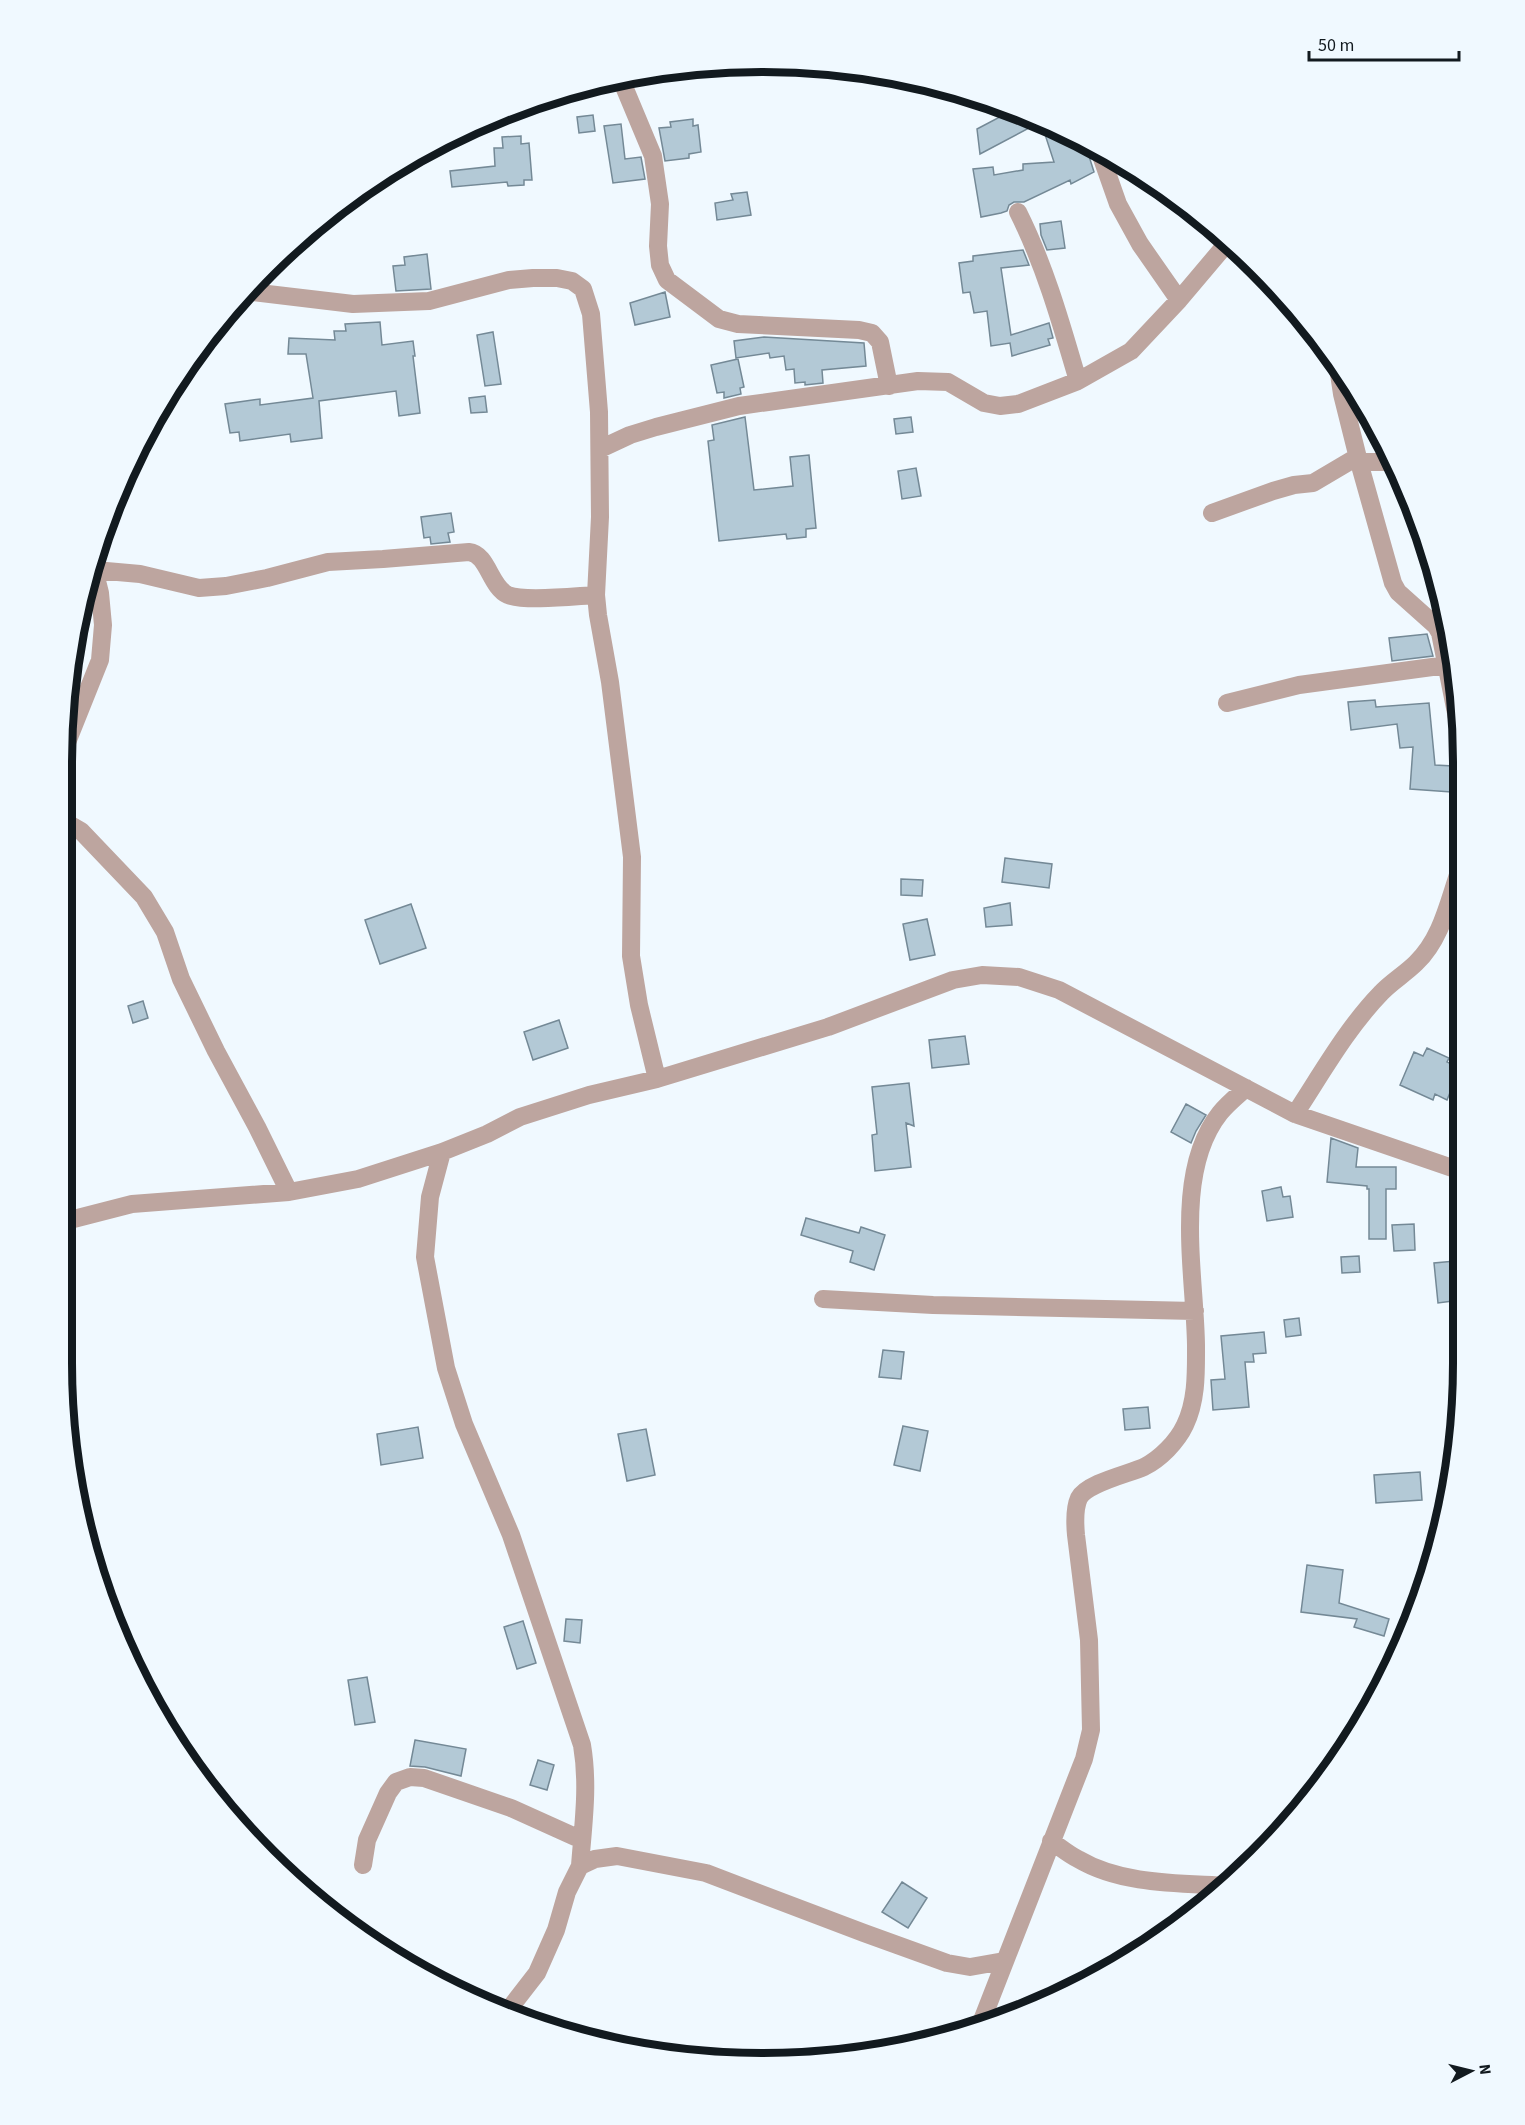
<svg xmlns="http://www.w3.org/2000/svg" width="1525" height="2125" viewBox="0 0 1525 2125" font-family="'Source Sans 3',sans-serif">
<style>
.building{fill:#b3c9d6;stroke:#748996;stroke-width:1.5}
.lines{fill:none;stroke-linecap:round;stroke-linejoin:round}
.minor{stroke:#bda59f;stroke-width:18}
.rim{fill:none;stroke:#121a1f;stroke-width:8}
</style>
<rect width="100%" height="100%" fill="#f0f9ff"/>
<!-- building -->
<path class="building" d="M 1011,111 L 1025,116 L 1031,127 L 980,154 L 977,129 Z
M 593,115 L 595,131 L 579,133 L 577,117 Z
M 693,119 L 693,126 L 698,125 L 701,152 L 689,154 L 689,158 L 665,161 L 659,128 L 671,127 L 670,122 Z
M 1041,122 L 1073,134 L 1089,144 L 1088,153 L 1094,172 L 1071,184 L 1070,180 L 1024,202 L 1014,202 L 1009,205 L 1007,211 L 1001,213 L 981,217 L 973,169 L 993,167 L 994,175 L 1023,170 L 1023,164 L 1054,162 Z
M 621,124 L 625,159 L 641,157 L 645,179 L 613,183 L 604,126 Z
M 521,136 L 521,144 L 529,143 L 532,180 L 524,180 L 524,185 L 508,186 L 507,182 L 452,187 L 450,171 L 495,166 L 494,148 L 503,148 L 502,137 Z
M 747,192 L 751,215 L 717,220 L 715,203 L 733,200 L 731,194 Z
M 1061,221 L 1065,248 L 1047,250 L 1041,235 L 1040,224 Z
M 1023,250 L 1029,265 L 1001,268 L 1011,335 L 1049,323 L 1053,338 L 1048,339 L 1050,345 L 1012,356 L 1010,343 L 991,346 L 987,311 L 974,313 L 970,292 L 963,293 L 959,263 L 973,261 L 973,256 Z
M 427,254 L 431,289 L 396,291 L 393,266 L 405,265 L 404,257 Z
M 665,292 L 670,317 L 635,325 L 630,303 Z
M 380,322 L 382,345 L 413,341 L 415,356 L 413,356 L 420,413 L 399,416 L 396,391 L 319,401 L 322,438 L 291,442 L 290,434 L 240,441 L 239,432 L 230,433 L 225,404 L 260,399 L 260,405 L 313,398 L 306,354 L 288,354 L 289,338 L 335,340 L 334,331 L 346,331 L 345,324 Z
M 493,332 L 501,384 L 485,386 L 477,335 Z
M 764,337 L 864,343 L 866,366 L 822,370 L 823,383 L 805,385 L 805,382 L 795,383 L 794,369 L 786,370 L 784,356 L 770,358 L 769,353 L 736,358 L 734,341 Z
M 738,359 L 744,387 L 740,388 L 741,394 L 724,398 L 724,392 L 717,393 L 711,365 Z
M 485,396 L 487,412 L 471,413 L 469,398 Z
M 745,417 L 754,490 L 793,486 L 790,457 L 809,455 L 816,528 L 806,529 L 806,537 L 787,539 L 786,534 L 719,541 L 708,441 L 714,440 L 712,425 Z
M 911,417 L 913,432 L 896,434 L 894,419 Z
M 916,468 L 921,496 L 902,499 L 898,471 Z
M 451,513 L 454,532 L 448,533 L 450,542 L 431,544 L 430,537 L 424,538 L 421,517 Z
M 1427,634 L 1433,656 L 1392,661 L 1389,638 Z
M 1375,700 L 1376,707 L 1429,703 L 1435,765 L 1453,766 L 1451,792 L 1410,789 L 1413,747 L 1400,748 L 1397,724 L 1351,730 L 1348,702 Z
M 1005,858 L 1052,864 L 1049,888 L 1002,882 Z
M 901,879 L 923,880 L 922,896 L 901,895 Z
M 1010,903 L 1012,925 L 986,927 L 984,908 Z
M 411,904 L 426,948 L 380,964 L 365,920 Z
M 927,919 L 935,955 L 910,960 L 903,924 Z
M 143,1001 L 148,1018 L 133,1023 L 128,1006 Z
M 559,1020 L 568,1048 L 533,1060 L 524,1032 Z
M 965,1036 L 969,1064 L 932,1068 L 929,1040 Z
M 1427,1048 L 1449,1058 L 1447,1062 L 1460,1068 L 1447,1100 L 1435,1094 L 1433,1100 L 1400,1085 L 1414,1052 L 1423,1056 Z
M 909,1083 L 914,1126 L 906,1123 L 911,1167 L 875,1171 L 872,1135 L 877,1134 L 872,1087 Z
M 1186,1104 L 1206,1115 L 1196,1131 L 1191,1143 L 1171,1132 Z
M 1331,1138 L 1358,1148 L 1356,1167 L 1396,1167 L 1396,1189 L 1386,1189 L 1386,1239 L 1369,1239 L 1369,1189 L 1367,1189 L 1367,1186 L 1327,1182 Z
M 1281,1187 L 1283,1197 L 1290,1196 L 1293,1217 L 1267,1221 L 1262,1191 Z
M 806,1218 L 859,1233 L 861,1227 L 885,1235 L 874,1270 L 850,1262 L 853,1251 L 801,1235 Z
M 1414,1224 L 1415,1250 L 1394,1251 L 1392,1225 Z
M 1359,1256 L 1360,1272 L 1342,1273 L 1341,1257 Z
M 1455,1261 L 1460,1300 L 1438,1303 L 1434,1263 Z
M 1299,1318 L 1301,1335 L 1286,1337 L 1284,1320 Z
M 1264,1332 L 1266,1353 L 1253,1354 L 1254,1362 L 1245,1362 L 1249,1407 L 1213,1410 L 1211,1380 L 1225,1379 L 1221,1336 Z
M 883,1350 L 904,1352 L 901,1379 L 879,1377 Z
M 1148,1407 L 1150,1428 L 1125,1430 L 1123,1409 Z
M 903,1426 L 928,1431 L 920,1471 L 894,1465 Z
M 418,1427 L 423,1458 L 381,1465 L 377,1434 Z
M 646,1429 L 655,1475 L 627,1481 L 618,1434 Z
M 1420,1472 L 1422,1500 L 1376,1503 L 1374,1475 Z
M 1307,1565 L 1343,1570 L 1339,1603 L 1389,1619 L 1384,1636 L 1354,1627 L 1357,1619 L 1301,1612 Z
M 566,1619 L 582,1620 L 580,1643 L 564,1641 Z
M 523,1621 L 536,1663 L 517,1669 L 504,1627 Z
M 367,1677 L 375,1722 L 355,1725 L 348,1680 Z
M 415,1740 L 466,1749 L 461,1776 L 425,1767 L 410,1766 Z
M 538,1760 L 554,1765 L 547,1790 L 530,1785 Z
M 902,1882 L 927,1898 L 908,1928 L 882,1912 Z"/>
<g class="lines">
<!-- minor -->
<path class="minor" d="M 622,79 L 625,89 L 653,156 L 660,204 L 658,246 L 660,265 L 667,280 L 719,319 L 738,324 L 859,330 L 872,333 L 880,342 L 889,386
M 1099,150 L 1118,204 L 1140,244 L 1179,300
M 1018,212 C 1045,266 1061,323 1078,381
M 244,291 L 353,304 L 429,301 L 509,280 L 533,278 L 557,278 L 572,281 L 583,289 L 591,314 L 599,412 L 600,517 L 596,595 L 598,615 L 610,682 L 632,857 L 631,956 L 639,1005 L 657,1079
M 1339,374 L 1342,394 L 1359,462 L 1393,583 L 1398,592 L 1436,626 L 1440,633 L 1458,723
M 600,449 L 630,435 L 656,427 L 739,406 L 918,381 L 948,382 L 984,403 L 1000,406 L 1018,404 L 1078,381 L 1131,351 L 1179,300 L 1228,242
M 1359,462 L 1395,462
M 1212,513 L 1273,491 L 1294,485 L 1313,483 L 1357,457
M 95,570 L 140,574 L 199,588 L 226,586 L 267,578 L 328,562 L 383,559 L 469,552 C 488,554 490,587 508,595 C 525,602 576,596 596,595
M 1227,703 L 1299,685 L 1447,665
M 62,755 L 100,660 L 103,625 L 100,593 L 93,565
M 62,820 L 81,831 L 144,897 L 165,932 L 181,979 L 216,1051 L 257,1127 L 289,1192
M 1295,1114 C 1322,1073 1347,1028 1381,993 C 1391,982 1405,974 1416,963 C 1441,939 1448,904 1459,872
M 442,1152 L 430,1197 L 425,1257 L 446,1368 L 464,1424 L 511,1535 L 582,1745 C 589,1786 583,1825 580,1866
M 62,1222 L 132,1204 L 289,1192 L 358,1179 L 442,1152 L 487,1134 L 520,1117 L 589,1095 L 657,1079 L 828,1027 L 953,980 L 982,975 L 1019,977 L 1059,990 L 1295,1114 L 1461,1171
M 823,1299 L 933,1305 L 1195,1311
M 1051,1841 C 1060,1847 1068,1854 1078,1859 C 1122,1885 1179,1883 1228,1886
M 363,1865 L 367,1840 L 388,1793 L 396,1782 L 410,1777 L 424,1778 L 511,1808 L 582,1840
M 506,2013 L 537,1973 L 556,1930 L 567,1892 L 580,1866 L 595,1859 L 617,1856 L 706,1873 L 864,1933 L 947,1963 L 970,1967 L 1004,1961
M 979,2028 L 1084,1759 L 1091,1730 L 1089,1640 L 1076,1535 C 1075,1524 1074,1509 1079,1498 C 1087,1483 1128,1474 1144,1467 C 1160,1459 1177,1442 1185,1425 C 1197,1400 1196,1372 1196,1345 C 1195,1275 1173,1172 1220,1113 C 1227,1104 1237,1096 1246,1088"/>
</g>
<!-- crop -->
<path d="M0 0H1525V2125H0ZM762 72H763A690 690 0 0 1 1453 762V1363A690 690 0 0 1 763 2053H762A690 690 0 0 1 72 1363V762A690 690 0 0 1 762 72Z" fill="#f0f9ff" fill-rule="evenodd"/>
<path class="rim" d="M762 72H763A690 690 0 0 1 1453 762V1363A690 690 0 0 1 763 2053H762A690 690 0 0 1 72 1363V762A690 690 0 0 1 762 72Z"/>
<!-- north arrow -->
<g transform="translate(1471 2071) rotate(83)" stroke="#f0f9ff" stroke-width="4.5" paint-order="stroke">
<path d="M0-4.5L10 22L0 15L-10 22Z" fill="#121a1f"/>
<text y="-9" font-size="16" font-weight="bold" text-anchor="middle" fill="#121a1f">N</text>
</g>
<!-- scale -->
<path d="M1309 51v9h150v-9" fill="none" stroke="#121a1f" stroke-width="3"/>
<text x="1318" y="51" font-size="18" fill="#121a1f" stroke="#f0f9ff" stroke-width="4.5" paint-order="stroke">50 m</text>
</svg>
